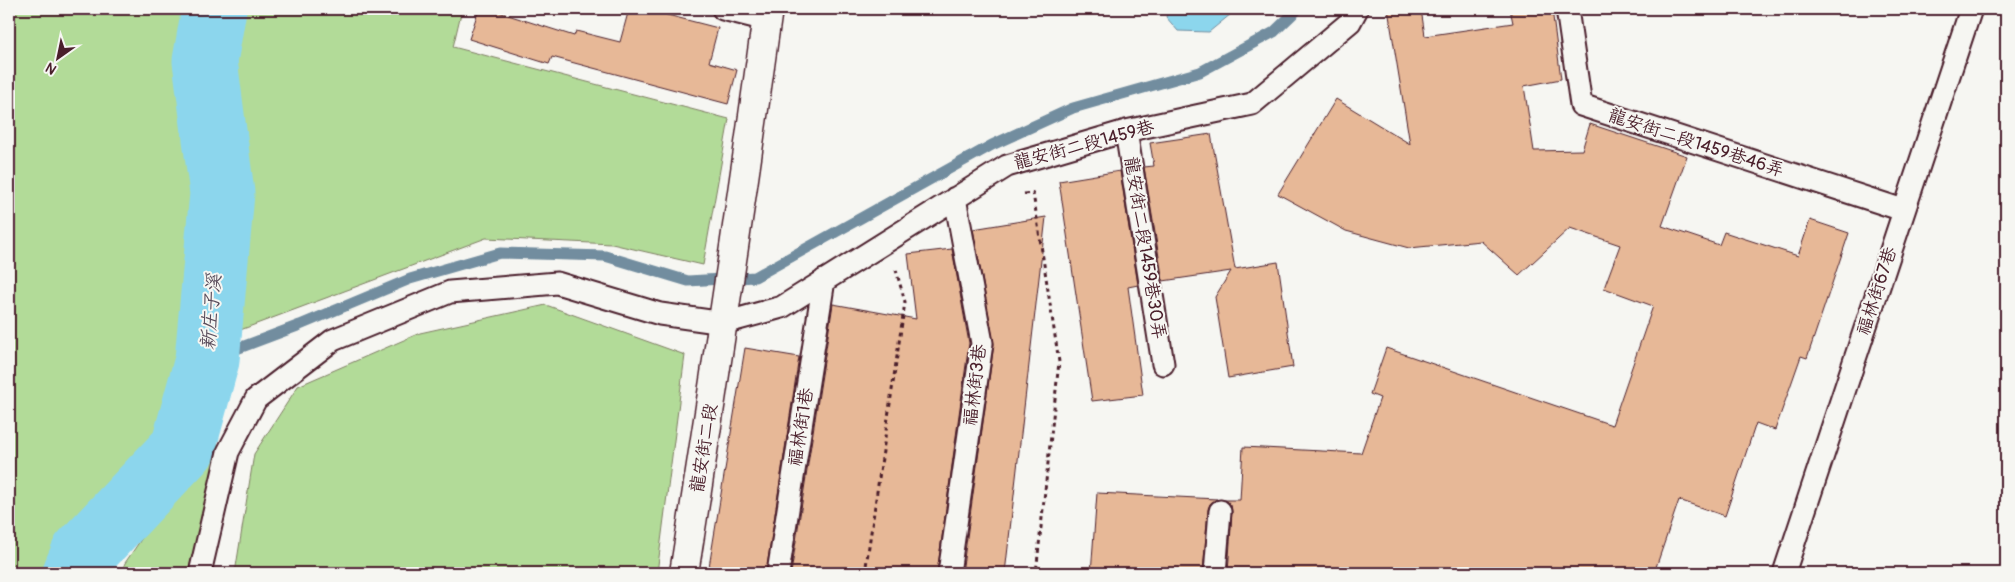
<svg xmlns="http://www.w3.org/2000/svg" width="2015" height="582" viewBox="0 0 2015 582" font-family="Pangolin,'LXGW WenKai TC',sans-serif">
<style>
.green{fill:#b2db98;stroke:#7e7d62}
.water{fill:#8cd6ed;stroke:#728d9f}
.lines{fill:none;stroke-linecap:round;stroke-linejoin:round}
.stream{stroke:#728d9f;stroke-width:11}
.river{stroke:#8cd6ed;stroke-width:65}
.building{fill:#e7b897;stroke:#4a1f2b}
.lane-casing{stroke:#4a1f2b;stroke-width:25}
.secondary-casing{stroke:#4a1f2b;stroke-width:31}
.path{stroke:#4a1f2b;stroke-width:3;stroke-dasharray:4 4;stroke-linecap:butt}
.lane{stroke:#f6f6f2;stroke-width:21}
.secondary{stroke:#f6f6f2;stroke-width:28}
.labels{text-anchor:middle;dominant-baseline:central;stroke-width:4;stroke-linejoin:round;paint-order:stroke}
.street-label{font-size:18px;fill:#4a1f2b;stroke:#f6f6f2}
.water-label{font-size:19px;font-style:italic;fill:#5a4d5c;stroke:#f6f6f2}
</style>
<rect width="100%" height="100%" fill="#f6f6f2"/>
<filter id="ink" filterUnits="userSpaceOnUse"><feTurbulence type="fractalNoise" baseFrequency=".02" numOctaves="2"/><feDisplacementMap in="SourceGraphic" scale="10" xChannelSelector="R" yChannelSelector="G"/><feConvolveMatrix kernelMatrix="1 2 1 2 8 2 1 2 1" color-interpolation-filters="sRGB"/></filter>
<g filter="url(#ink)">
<!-- green -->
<path class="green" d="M 9,9 L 192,9 L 179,58 L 201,201 L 184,357 L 159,428 L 61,553 L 53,573 L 9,573 Z
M 238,9 L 462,9 L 453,47 L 729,119 L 703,265 L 612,244 L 486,238 L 235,332 L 251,192 L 227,53 Z
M 546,305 L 685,355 L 657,573 L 235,573 L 254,454 L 298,386 L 420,333 Z
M 210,438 L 219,445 L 188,573 L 121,573 L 125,563 Z"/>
<!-- water -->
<path class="water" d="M 1168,9 L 1229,9 L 1231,14 L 1209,32 L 1178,31 L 1166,17 Z"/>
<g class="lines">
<!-- stream -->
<path class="stream" d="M 207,360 L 300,325 L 410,279 L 500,253 L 605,256 L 688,281 L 755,277 L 992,145 L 1073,108 L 1200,72 L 1274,32 L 1298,9"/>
<!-- river -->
<path class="river" d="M 75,573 L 83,554 L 183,448 L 207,360 L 222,193 L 205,61 L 214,9"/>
</g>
<!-- building -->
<path class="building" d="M 479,9 L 489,9 L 574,36 L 576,31 L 620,42 L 629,9 L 644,9 L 718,28 L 709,62 L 737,70 L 728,104 L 552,57 L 549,64 L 469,39 Z
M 1388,9 L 1421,9 L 1425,36 L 1513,23 L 1510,9 L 1552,9 L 1561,79 L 1524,86 L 1534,151 L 1582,150 L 1590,124 L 1687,156 L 1662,226 L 1719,245 L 1724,232 L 1798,256 L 1810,220 L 1849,233 L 1807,358 L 1801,356 L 1775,430 L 1756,423 L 1725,516 L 1679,500 L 1654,573 L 1228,573 L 1232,512 L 1231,505 L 1224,500 L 1240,500 L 1243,447 L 1361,453 L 1380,398 L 1370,394 L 1386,348 L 1612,425 L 1653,306 L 1604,288 L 1620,245 L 1570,228 L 1519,275 L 1481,241 L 1409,248 L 1346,231 L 1278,194 L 1336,99 L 1410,144 Z
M 1211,134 L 1235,269 L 1278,262 L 1293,367 L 1228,378 L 1215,297 L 1231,271 L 1163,281 L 1144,167 L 1154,166 L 1150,143 Z
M 1120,171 L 1138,285 L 1128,287 L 1143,395 L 1092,401 L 1059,181 Z
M 1046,217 L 1005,573 L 962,573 L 994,344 L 973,229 Z
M 952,249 L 969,343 L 937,573 L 791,573 L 833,304 L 916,319 L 908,254 Z
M 745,348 L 799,357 L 766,573 L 708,573 Z
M 1097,493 L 1217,499 L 1210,504 L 1208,510 L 1203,573 L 1091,573 Z"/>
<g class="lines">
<!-- lane casing -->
<g class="lane-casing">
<path id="lane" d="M 723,9 L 767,20
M 1567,9 L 1581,105 L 1903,210
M 1126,131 L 1163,364
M 200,573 L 228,452 L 256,399 L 333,340 L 450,292 L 557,283 L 660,314 L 724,323 L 782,307 L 1007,166 L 1126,131 L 1252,104 L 1350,22 L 1357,9
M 778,573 L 824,280
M 949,573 L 982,343 L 955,198
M 1215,573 L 1220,511
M 1784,573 L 1971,9"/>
</g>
<!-- secondary casing -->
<g class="secondary-casing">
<path id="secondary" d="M 684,573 C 714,385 742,197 768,9"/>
</g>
<!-- path -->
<path class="path" d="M 1024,194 L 1033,193 L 1059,362 L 1036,573
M 865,573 L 905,302 L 896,270"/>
<!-- lane -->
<use href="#lane" class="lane"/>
<!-- secondary -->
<use href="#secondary" class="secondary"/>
</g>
</g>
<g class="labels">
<!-- street labels -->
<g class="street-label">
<text transform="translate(1696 143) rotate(18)">龍安街二段1459巷46弄</text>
<text transform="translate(1084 145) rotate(-15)">龍安街二段1459巷</text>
<text transform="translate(1145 248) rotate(81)">龍安街二段1459巷30弄</text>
<text transform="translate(1877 291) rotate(-72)">福林街67巷</text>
<text transform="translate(975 385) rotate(-83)">福林街3巷</text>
<text transform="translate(801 427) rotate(-81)">福林街1巷</text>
<text transform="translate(704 448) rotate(-81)">龍安街二段</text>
</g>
<!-- water labels -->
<g class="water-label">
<text transform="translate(211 312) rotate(-85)">新庄子溪</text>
</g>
</g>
<!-- margin -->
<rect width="2015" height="582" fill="none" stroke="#f6f6f2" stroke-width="30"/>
<rect x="15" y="15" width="1985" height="552" fill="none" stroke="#4a1f2b" stroke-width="2" filter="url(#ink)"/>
<!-- north arrow -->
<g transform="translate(58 58) rotate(213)" stroke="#f6f6f2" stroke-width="4" paint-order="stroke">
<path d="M0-4L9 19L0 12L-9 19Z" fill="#4a1f2b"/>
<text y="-8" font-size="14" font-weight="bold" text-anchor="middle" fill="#4a1f2b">N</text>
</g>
</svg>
